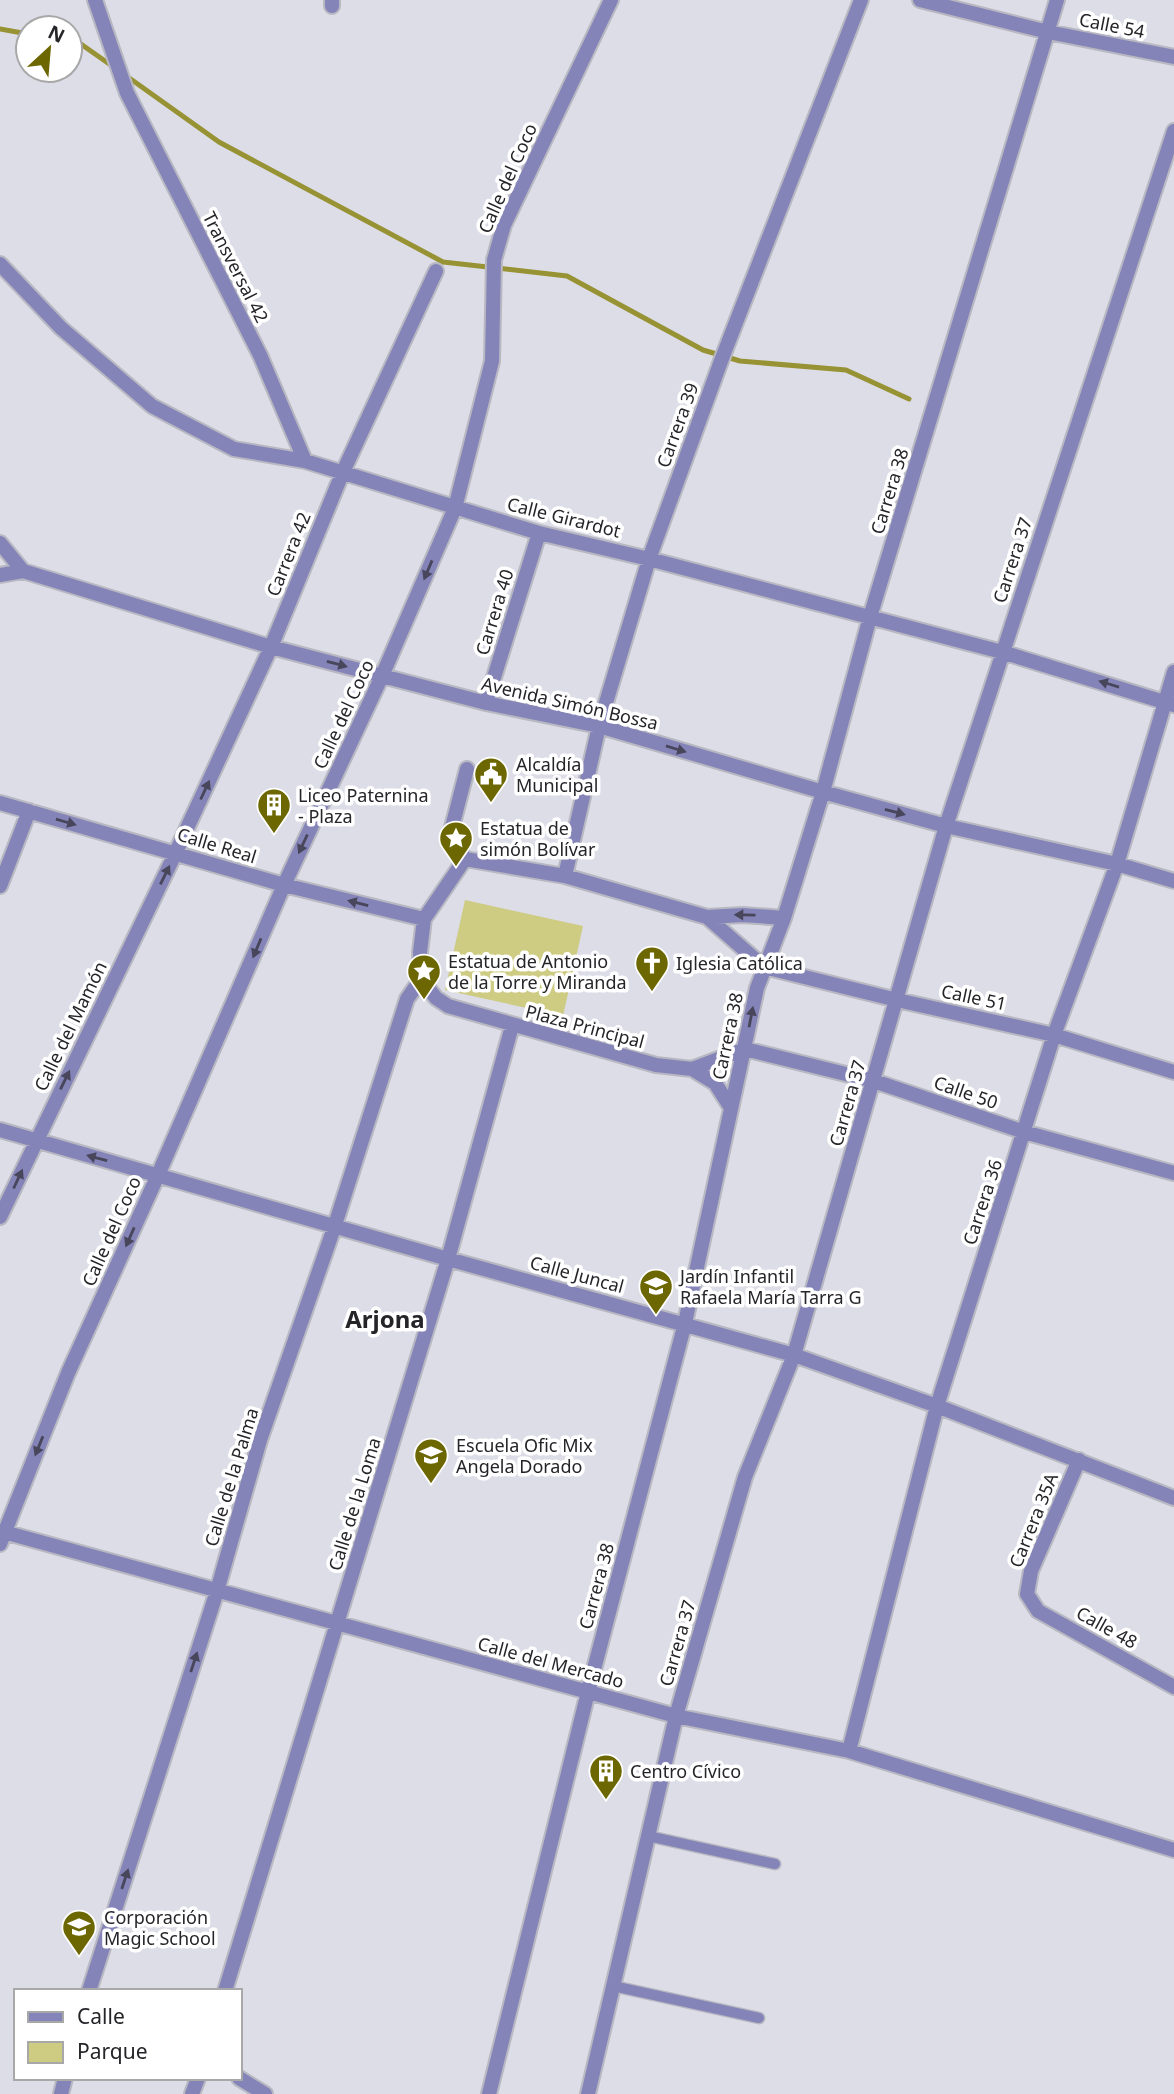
<svg xmlns="http://www.w3.org/2000/svg" width="1174" height="2094" viewBox="0 0 1174 2094" font-family="'Noto Sans',sans-serif">
<style>
.green{fill:#cecb83}
.lines{fill:none;stroke-linecap:round;stroke-linejoin:round}
.stream{stroke:#979233;stroke-width:5}
.lane-casing{stroke:#b8b8c2;stroke-width:13}
.street-casing{stroke:#b8b8c2;stroke-width:18}
.lane{stroke:#8584b9;stroke-width:10}
.street{stroke:#8584b9;stroke-width:14}
.oneway{fill:#47465b}
.labels{text-anchor:middle;dominant-baseline:central;stroke-width:7;stroke-linejoin:round;paint-order:stroke}
.street-label{font-size:18px;fill:#252529;stroke:#fff}
.poi-label{font-size:18px;fill:#252529;stroke:#fff;text-anchor:start}
.district-label{font-size:24px;font-weight:bold;fill:#252529;stroke:#fff}
</style>
<rect width="100%" height="100%" fill="#dddde8"/>
<!-- green -->
<path class="green" d="M 465,900 L 583,926 L 563,1016 L 445,990 Z"/>
<g class="lines">
<!-- stream -->
<path class="stream" d="M 0,29 L 28,34
M 70,41 L 78,42 L 115,68
M 125,75 L 219,142 L 443,262 L 567,276 L 703,350 L 740,361 L 846,370 L 909,399"/>
<!-- lane casing -->
<g class="lane-casing">
<path id="lane" d="M 648,1836 L 775,1864
M 613,1986 L 759,2018"/>
</g>
<!-- street casing -->
<g class="street-casing">
<path id="street" d="M 95,0 L 127,93 L 260,355 L 305,461
M 920,0 L 1048,32 L 1174,57
M 332,6 L 332,0
M 0,264 L 61,328 L 152,406 L 234,449 L 305,461 L 539,533 L 649,559 L 1002,652 L 1174,705
M 0,543 L 23,571
M 0,575 L 23,571 L 271,647 L 486,703 L 599,726 L 823,792 L 946,826 L 1117,864 L 1174,881
M 486,703 L 539,533
M 0,803 L 284,885 L 424,919
M 465,859 L 450,835 L 467,769
M 565,876 L 599,726 L 649,559 L 721,361 L 861,0
M 0,886 L 29,811
M 707,917 L 743,915 L 784,918
M 692,1069 L 715,1083 L 731,1108
M 1174,1072 L 1054,1035 L 897,1000 L 764,967 L 707,917 L 565,876 L 465,859 L 424,919 L 420,952 L 421,979 L 436,998 L 448,1006 L 656,1065 L 692,1069 L 745,1049 L 874,1081 L 1024,1132 L 1174,1173
M 0,1130 L 448,1259 L 794,1355 L 937,1406 L 1174,1498
M 0,1217 L 176,852 L 271,647 L 342,474 L 436,271
M 1079,1460 L 1031,1571 L 1027,1594 L 1038,1611 L 1174,1687
M 0,1531 L 676,1716 L 849,1751 L 1174,1850
M 0,1544 L 68,1373 L 158,1175 L 284,885 L 382,676 L 455,508 L 492,361 L 494,260 L 504,225 L 611,0
M 849,1751 L 937,1406 L 1054,1035 L 1117,864 L 1174,672
M 89,1991 L 217,1591 L 260,1440 L 335,1225 L 407,999 L 421,979
M 225,1991 L 448,1259 L 512,1026
M 239,2078 L 265,2094
M 61,2094 L 65,2078
M 192,2094 L 198,2078
M 489,2094 L 588,1692 L 685,1323 L 757,988 L 784,918 L 823,792 L 870,617 L 1057,0
M 588,2094 L 676,1716 L 745,1477 L 794,1355 L 946,826 L 1174,131"/>
</g>
<!-- lane -->
<use href="#lane" class="lane"/>
<!-- street -->
<use href="#street" class="street"/>
</g>
<!-- one-way arrows -->
<defs><path id="oneway-solid" d="M-6-.8H1V-3.2L6.5 0L1 3.2V.8H-6Z" transform="scale(1.75)"/></defs>
<g class="oneway">
<use href="#oneway-solid" transform="translate(428 570) rotate(113)"/>
<use href="#oneway-solid" transform="translate(337 664) rotate(15)"/>
<use href="#oneway-solid" transform="translate(1109 684) rotate(-163)"/>
<use href="#oneway-solid" transform="translate(676 749) rotate(17)"/>
<use href="#oneway-solid" transform="translate(205 790) rotate(-65)"/>
<use href="#oneway-solid" transform="translate(895 812) rotate(15)"/>
<use href="#oneway-solid" transform="translate(66 822) rotate(16)"/>
<use href="#oneway-solid" transform="translate(303 844) rotate(115)"/>
<use href="#oneway-solid" transform="translate(165 875) rotate(-64)"/>
<use href="#oneway-solid" transform="translate(358 903) rotate(-166)"/>
<use href="#oneway-solid" transform="translate(745 915) rotate(-179)"/>
<use href="#oneway-solid" transform="translate(257 948) rotate(113)"/>
<use href="#oneway-solid" transform="translate(751 1017) rotate(-79)"/>
<use href="#oneway-solid" transform="translate(65 1080) rotate(-64)"/>
<use href="#oneway-solid" transform="translate(97 1158) rotate(-165)"/>
<use href="#oneway-solid" transform="translate(18 1179) rotate(-65)"/>
<use href="#oneway-solid" transform="translate(130 1237) rotate(114)"/>
<use href="#oneway-solid" transform="translate(39 1446) rotate(112)"/>
<use href="#oneway-solid" transform="translate(194 1662) rotate(-72)"/>
<use href="#oneway-solid" transform="translate(125 1879) rotate(-72)"/>
</g>
<!-- icons -->
<defs>
<g id="civic-pin" transform="scale(1.75)"><path d="M0 17L-7.5 6A9.5 9.5 0 1 1 7.5 6Z" fill="#6c6700" stroke="#fff"/><path d="M-.6-6.5H3V-4.5H.6V-3L4-1V1h2V6H-6V1h2V-1L-.6-3ZM-1.2 2.5V6h2.4V2.5Z" fill="#fff"/></g>
<g id="building-pin" transform="scale(1.75)"><path d="M0 17L-7.5 6A9.5 9.5 0 1 1 7.5 6Z" fill="#6c6700" stroke="#fff"/><path d="M-4-6H4V6H1V3H-1V6H-4ZM-2.5-4.3h1.7v1.8h-1.7ZM.8-4.3h1.7v1.8H.8ZM-2.5-1h1.7V.8h-1.7ZM.8-1h1.7V.8H.8Z" fill="#fff"/></g>
<g id="sight-pin" transform="scale(1.75)"><path d="M0 17L-7.5 6A9.5 9.5 0 1 1 7.5 6Z" fill="#6c6700" stroke="#fff"/><path d="M0-6L1.8-2.2L6-1.7L2.9 1.2L3.7 5.4L0 3.3L-3.7 5.4L-2.9 1.2L-6-1.7L-1.8-2.2Z" fill="#fff"/></g>
<g id="church-pin" transform="scale(1.75)"><path d="M0 17L-7.5 6A9.5 9.5 0 1 1 7.5 6Z" fill="#6c6700" stroke="#fff"/><path d="M-1.2-6h2.4v3.5h3.3v2.4h-3.3V6h-2.4V-.1h-3.3v-2.4h3.3Z" fill="#fff"/></g>
<g id="school-pin" transform="scale(1.75)"><path d="M0 17L-7.5 6A9.5 9.5 0 1 1 7.5 6Z" fill="#6c6700" stroke="#fff"/><path d="M0-5L7-2L0 1L-7-2ZM-4 1L0 2.5L4 1V4Q0 6-4 4Z" fill="#fff"/></g>
</defs>
<g fill-rule="evenodd">
<use href="#civic-pin" x="491" y="774"/>
<use href="#building-pin" x="274" y="805"/>
<use href="#sight-pin" x="456" y="838"/>
<use href="#church-pin" x="652" y="963"/>
<use href="#sight-pin" x="424" y="971"/>
<use href="#school-pin" x="656" y="1286"/>
<use href="#school-pin" x="431" y="1455"/>
<use href="#building-pin" x="606" y="1771"/>
<use href="#school-pin" x="79" y="1927"/>
</g>
<g class="labels">
<!-- street labels -->
<g class="street-label">
<text transform="translate(1112 25) rotate(11)">Calle 54</text>
<text transform="translate(507 178) rotate(-66)">Calle del Coco</text>
<text transform="translate(236 267) rotate(63)">Transversal 42</text>
<text transform="translate(677 425) rotate(-70)">Carrera 39</text>
<text transform="translate(889 491) rotate(-73)">Carrera 38</text>
<text transform="translate(564 517) rotate(14)">Calle Girardot</text>
<text transform="translate(288 554) rotate(-68)">Carrera 42</text>
<text transform="translate(1012 560) rotate(-72)">Carrera 37</text>
<text transform="translate(494 612) rotate(-73)">Carrera 40</text>
<text transform="translate(570 703) rotate(13)">Avenida Simón Bossa</text>
<text transform="translate(343 714) rotate(-65)">Calle del Coco</text>
<text transform="translate(217 845) rotate(17)">Calle Real</text>
<text transform="translate(974 997) rotate(12)">Calle 51</text>
<text transform="translate(70 1026) rotate(-64)">Calle del Mamón</text>
<text transform="translate(585 1026) rotate(15)">Plaza Principal</text>
<text transform="translate(727 1036) rotate(-78)">Carrera 38</text>
<text transform="translate(966 1092) rotate(19)">Calle 50</text>
<text transform="translate(847 1103) rotate(-74)">Carrera 37</text>
<text transform="translate(982 1202) rotate(-72)">Carrera 36</text>
<text transform="translate(111 1231) rotate(-66)">Calle del Coco</text>
<text transform="translate(577 1274) rotate(15)">Calle Juncal</text>
<text transform="translate(231 1477) rotate(-73)">Calle de la Palma</text>
<text transform="translate(354 1504) rotate(-73)">Calle de la Loma</text>
<text transform="translate(1033 1520) rotate(-68)">Carrera 35A</text>
<text transform="translate(596 1586) rotate(-75)">Carrera 38</text>
<text transform="translate(1107 1627) rotate(29)">Calle 48</text>
<text transform="translate(677 1643) rotate(-74)">Carrera 37</text>
<text transform="translate(551 1662) rotate(15)">Calle del Mercado</text>
</g>
<!-- poi labels -->
<g class="poi-label">
<text x="516" y="764">Alcaldía<tspan x="516" dy="21">Municipal</tspan></text>
<text x="298" y="795">Liceo Paternina<tspan x="298" dy="21">- Plaza</tspan></text>
<text x="480" y="828">Estatua de<tspan x="480" dy="21">simón Bolívar</tspan></text>
<text x="448" y="961">Estatua de Antonio<tspan x="448" dy="21">de la Torre y Miranda</tspan></text>
<text x="676" y="963">Iglesia Católica</text>
<text x="680" y="1276">Jardín Infantil<tspan x="680" dy="21">Rafaela María Tarra G</tspan></text>
<text x="456" y="1445">Escuela Ofic Mix<tspan x="456" dy="21">Angela Dorado</tspan></text>
<text x="630" y="1771">Centro Cívico</text>
<text x="104" y="1917">Corporación<tspan x="104" dy="21">Magic School</tspan></text>
</g>
<!-- district labels -->
<g class="district-label">
<text x="385" y="1318">Arjona</text>
</g>
</g>
<!-- legend -->
<rect x="14" y="1989" width="228" height="91" fill="#ffffff" stroke="#a8a8a9" stroke-width="2"/>
<rect x="28" y="2012" width="35" height="10" fill="#8584b9" stroke="#a8a8a9" stroke-width="2"/>
<text x="77" y="2024" font-size="21" fill="#252529">Calle</text>
<rect x="28" y="2042" width="35" height="21" fill="#cecb83" stroke="#a8a8a9" stroke-width="2"/>
<text x="77" y="2059" font-size="21" fill="#252529">Parque</text>
<!-- north arrow -->
<g transform="translate(49 49) rotate(26)"><circle r="33" fill="#ffffff" stroke="#a8a8a9" stroke-width="2"/>
<path d="M0-5L12 26L0 18L-12 26Z" fill="#6c6700"/>
<text y="-10" font-size="19" font-weight="bold" text-anchor="middle" fill="#252529">N</text>
</g>
</svg>
